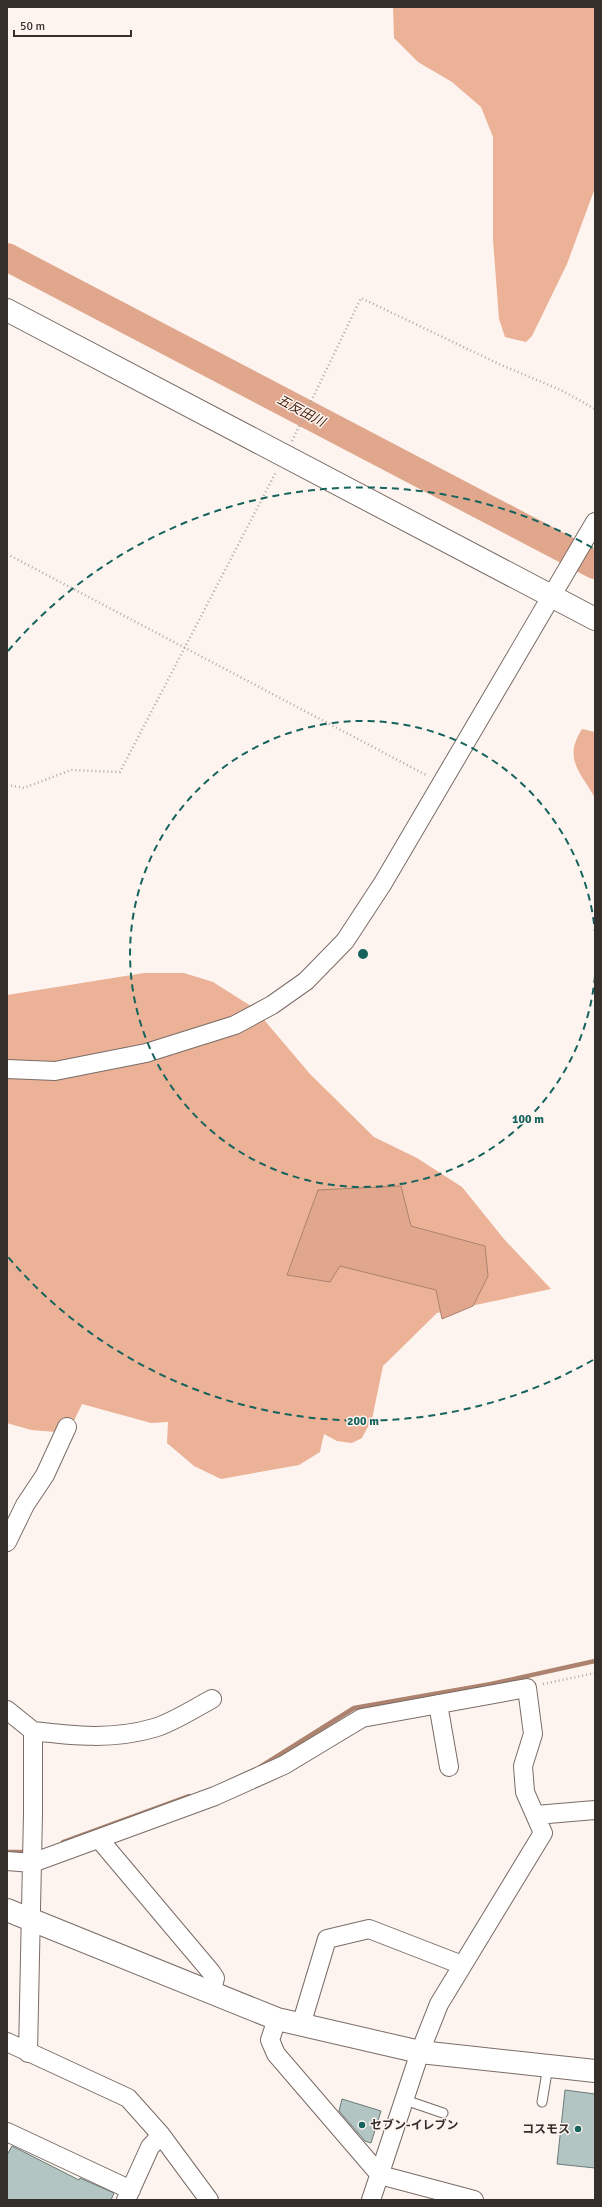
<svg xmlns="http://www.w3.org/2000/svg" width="602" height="2207" viewBox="0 0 602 2207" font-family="Signika,'Noto Sans JP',sans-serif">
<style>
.forest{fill:#ebb297}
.water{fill:#e0a78c;stroke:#ad836f}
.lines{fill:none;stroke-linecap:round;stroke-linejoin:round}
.stream{stroke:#ad836f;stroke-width:4.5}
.river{stroke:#e0a78c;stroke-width:28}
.building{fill:#b3c5c3;stroke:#697a78}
.service-casing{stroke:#7a6c66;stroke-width:11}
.minor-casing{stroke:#7a6c66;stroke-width:20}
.tertiary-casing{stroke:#7a6c66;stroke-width:24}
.path{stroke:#b0a9a4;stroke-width:2.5;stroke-dasharray:1 3;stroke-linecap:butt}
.service{stroke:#fff;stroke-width:9}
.minor{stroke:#fff;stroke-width:18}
.tertiary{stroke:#fff;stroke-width:22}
.ring{fill:none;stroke:#16635d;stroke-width:2;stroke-dasharray:7 5}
.poi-dot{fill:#16635d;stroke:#fdf4ef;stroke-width:1.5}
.labels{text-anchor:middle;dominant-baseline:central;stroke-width:3;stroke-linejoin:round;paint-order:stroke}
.poi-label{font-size:12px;font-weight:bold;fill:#352f2c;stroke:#fdf4ef;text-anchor:start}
.water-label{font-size:13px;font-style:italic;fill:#421e0a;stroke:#fdf4ef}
.centre{fill:#16635d;stroke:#fdf4ef;stroke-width:2}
.ring-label{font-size:12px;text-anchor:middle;font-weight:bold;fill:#16635d;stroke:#fdf4ef;stroke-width:3;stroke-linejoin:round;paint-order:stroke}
</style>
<rect width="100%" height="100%" fill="#fdf4ef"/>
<!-- forest -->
<path class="forest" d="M 393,7 L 595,7 L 595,188 L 567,264 L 532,336 L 526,342 L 505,337 L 499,319 L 493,240 L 493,137 L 481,107 L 452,82 L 418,62 L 394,38 Z
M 582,729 L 595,732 L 595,798 C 580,771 563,759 582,729 Z
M 144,973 L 184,973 L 213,982 L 254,1008 L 310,1074 L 374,1137 L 417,1158 L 462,1187 L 504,1239 L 551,1289 L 437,1313 L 383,1366 L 372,1419 L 362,1438 L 352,1443 L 337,1441 L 324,1434 L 320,1452 L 299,1465 L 221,1479 L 194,1466 L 167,1443 L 168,1422 L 151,1423 L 82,1404 L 68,1433 L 31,1430 L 7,1423 L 7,995 Z"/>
<!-- water -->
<path class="water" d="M 401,1186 L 411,1226 L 485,1246 L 488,1276 L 473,1306 L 442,1319 L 436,1290 L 340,1266 L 330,1282 L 287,1275 L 318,1190 Z"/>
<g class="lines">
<!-- stream -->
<path class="stream" d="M 260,1767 L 354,1708 L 491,1684 L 595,1661
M 63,1842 L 189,1796
M 7,1852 L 29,1852"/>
<!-- river -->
<path class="river" d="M 7,257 L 595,565"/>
</g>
<!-- building -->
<path class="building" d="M 565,2090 L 595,2094 L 595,2168 L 557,2164 Z
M 342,2099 L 381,2111 L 371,2143 L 365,2141 L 339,2111 Z
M 12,2146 L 79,2180 L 80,2178 L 114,2193 L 111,2200 L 7,2200 L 7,2155 Z"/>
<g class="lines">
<!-- service casing -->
<g class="service-casing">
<path id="service" d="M 405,2100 L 443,2113
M 542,2102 L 548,2066"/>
</g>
<!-- minor casing -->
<g class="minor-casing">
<path id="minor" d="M 7,1069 L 55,1071 L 146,1053 L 235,1025 L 272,1005 L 306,981 L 345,941 L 383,883 L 595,522
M 7,1542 L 25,1505 L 45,1475 L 67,1427
M 438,1704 L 449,1767
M 7,1710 L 33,1731 L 33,1813 L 28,2053
M 33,1731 C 74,1736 113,1740 154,1728 C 172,1723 195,1708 212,1699
M 536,1815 L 595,1810
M 99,1839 L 211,1972 L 215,1978 L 211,1994
M 7,1861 L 32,1863 L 215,1796 L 284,1765 L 362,1718 L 527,1688 L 533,1734 L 523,1766 L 525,1792 L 543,1833 L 439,2004 L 420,2052 L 371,2200
M 277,2019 L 270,2040 L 276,2054 L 380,2175 L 474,2200
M 301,2025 L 327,1939 L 369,1929 L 462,1965
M 7,2042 L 128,2098 L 161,2135 L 209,2200
M 7,2132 L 131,2190
M 126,2200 L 150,2147 L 161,2135"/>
</g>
<!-- tertiary casing -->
<g class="tertiary-casing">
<path id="tertiary" d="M 7,310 L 595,619
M 7,1910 L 277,2019 L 420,2052 L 595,2071"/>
</g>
<!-- path -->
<path class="path" d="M 292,441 L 361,298 L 499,364 L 563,391 L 595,409
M 7,554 L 428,776
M 7,785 L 24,788 L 71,770 L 120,772 L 276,472
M 543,1684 L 595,1673"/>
<!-- service -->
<use href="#service" class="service"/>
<!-- minor -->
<use href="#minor" class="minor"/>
<!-- tertiary -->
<use href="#tertiary" class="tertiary"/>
</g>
<!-- distance rings -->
<g class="ring">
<path d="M595 976A233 233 0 1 1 595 932"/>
<path d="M593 1360A467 467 0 0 1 8 1257M8 651A467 467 0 0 1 593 548"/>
</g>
<!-- markers -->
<g class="poi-dot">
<circle cx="362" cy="2125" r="4"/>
<circle cx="578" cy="2129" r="4"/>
</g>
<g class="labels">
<!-- poi labels -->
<g class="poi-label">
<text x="370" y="2125">セブン-イレブン</text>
<text x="570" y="2129" text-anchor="end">コスモス</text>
</g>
<!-- water labels -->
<g class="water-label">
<text transform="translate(301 411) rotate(28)">五反田川</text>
</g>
</g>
<circle cx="363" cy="954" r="6" class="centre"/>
<g class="ring-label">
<text x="528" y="1123">100 m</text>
<text x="363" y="1425">200 m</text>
</g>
<!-- border -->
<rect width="602" height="2207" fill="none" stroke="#352f2c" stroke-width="16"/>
<!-- scale -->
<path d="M14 30v6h117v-6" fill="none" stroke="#352f2c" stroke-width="2"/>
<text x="20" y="30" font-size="12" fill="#352f2c" stroke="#fdf4ef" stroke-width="3" paint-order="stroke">50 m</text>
</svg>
